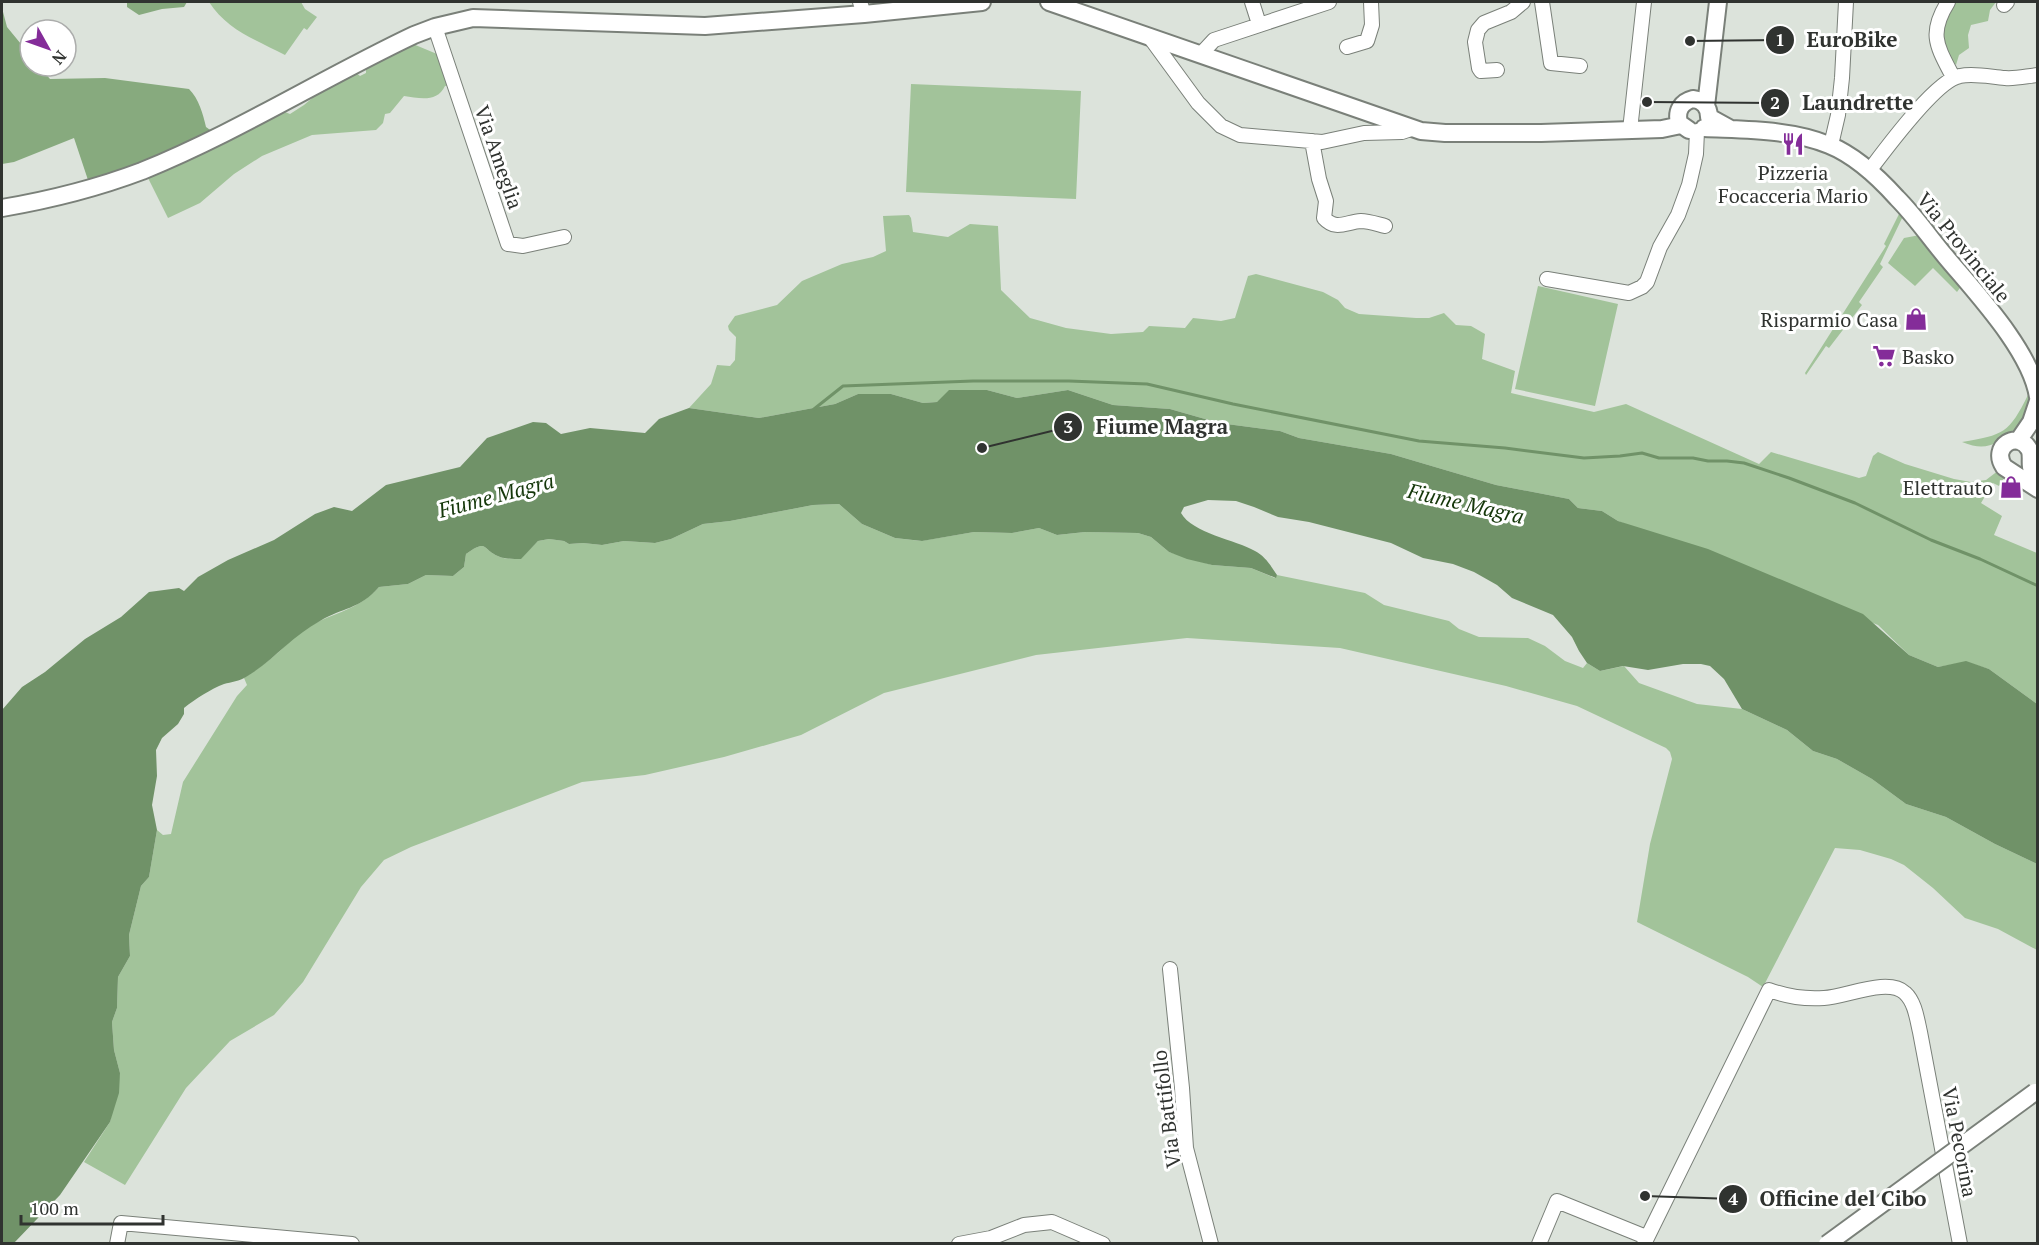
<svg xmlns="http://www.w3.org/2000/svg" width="2039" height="1245" viewBox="0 0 2039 1245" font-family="'PT Serif',serif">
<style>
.green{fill:#a2c39a}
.forest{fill:#87aa7e}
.water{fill:#709268}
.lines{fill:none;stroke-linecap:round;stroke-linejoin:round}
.stream{stroke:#709268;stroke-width:3}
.minor-casing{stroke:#7a8079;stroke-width:16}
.major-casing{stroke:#7a8079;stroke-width:20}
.minor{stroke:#fff;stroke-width:14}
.major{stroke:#fff;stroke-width:16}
.major-bridge-casing{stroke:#7a8079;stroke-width:20;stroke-linecap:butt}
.major-bridge{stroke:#fff;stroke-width:16}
.labels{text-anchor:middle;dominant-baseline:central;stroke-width:6;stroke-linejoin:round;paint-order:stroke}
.street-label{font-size:20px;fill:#303330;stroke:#fff}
.poi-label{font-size:20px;fill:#303330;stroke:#fff;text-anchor:end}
.water-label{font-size:21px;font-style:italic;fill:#15370a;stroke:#fff}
.leader{fill:none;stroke:#303330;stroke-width:2}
.callout-dot{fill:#303330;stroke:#fff;stroke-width:2}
.mark-label{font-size:18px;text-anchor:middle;font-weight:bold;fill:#fff}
.callout-label{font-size:21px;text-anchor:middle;font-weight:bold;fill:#303330;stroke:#fff;stroke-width:6;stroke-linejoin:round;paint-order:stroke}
</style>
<rect width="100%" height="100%" fill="#dce3db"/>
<!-- green -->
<path class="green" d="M 209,2 L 301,2 L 305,9 L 317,17 L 307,30 L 304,28 L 285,55 C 256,40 227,30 209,2 Z
M 1953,2 L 1996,2 L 1990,10 L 1988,21 L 1971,25 L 1968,35 L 1969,48 L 1959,55 L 1956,65 L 1946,52 L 1941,24 Z
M 413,44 L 437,54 L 456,84 L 445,86 C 437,103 419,98 404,96 L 390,113 L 385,114 L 383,123 L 376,130 L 312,135 L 262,156 L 234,174 L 200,203 L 168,218 L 146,174 L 280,110 L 290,114 L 304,105 L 323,89 L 354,71 L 360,76 L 366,73 L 366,65 Z
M 911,84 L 1081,91 L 1076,199 L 906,192 Z
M 1902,208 L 1905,212 L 1880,264 L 1883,267 L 1859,302 L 1862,305 L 1829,348 L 1826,346 L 1806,375 L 1805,373 L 1886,246 L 1884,244 Z
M 909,215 L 911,218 L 913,232 L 948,237 L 970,224 L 998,226 L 1001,290 L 1030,318 L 1066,328 L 1111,334 L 1143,332 L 1149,326 L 1185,328 L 1193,318 L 1221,321 L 1235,318 L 1248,276 L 1256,274 L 1323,292 L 1338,300 L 1345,308 L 1359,314 L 1416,318 L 1429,318 L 1444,313 L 1456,325 L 1471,326 L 1485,334 L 1482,359 L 1515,371 L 1511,393 L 1594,412 L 1626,404 L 1759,464 L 1771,452 L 1859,478 L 1866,476 L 1873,456 L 1878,452 L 1905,464 L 1954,479 L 1971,482 L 1986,480 L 1999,470 L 2007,473 L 1999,486 L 1993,483 L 1981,503 L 2002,516 L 1994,535 L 2037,553 L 2037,704 L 1989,669 L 1966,662 L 1938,667 L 1909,655 L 1878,625 L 1618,521 L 1602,511 L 1578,508 L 1569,499 L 1496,485 L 1391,454 L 1299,438 L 1280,431 L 1219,423 L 1170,409 L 1113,405 L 1068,390 L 1017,398 L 987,390 L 937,402 L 923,403 L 891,394 L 858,394 L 835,404 L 759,418 L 689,408 L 711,384 L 717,365 L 730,366 L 735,360 L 736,337 L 729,330 L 728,326 L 735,316 L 777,305 L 802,281 L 842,264 L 873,257 L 886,251 L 883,216 Z
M 1920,235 L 1962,285 L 1957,292 L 1933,268 L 1915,286 L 1888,263 L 1904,238 Z
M 1538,286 L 1618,304 L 1595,406 L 1515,389 Z
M 2028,395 L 2031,408 L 2018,435 C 1994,441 1989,453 1962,442 C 2004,435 2009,433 2028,395 Z
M 839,504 L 862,524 L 895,538 L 921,541 L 974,532 L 1012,533 L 1039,528 L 1057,535 L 1085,532 L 1138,533 L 1151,537 L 1169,552 L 1212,565 L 1251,568 L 1275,578 L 1277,575 L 1365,593 L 1384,605 L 1449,621 L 1459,629 L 1479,637 L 1528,638 L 1545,646 L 1565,661 L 1583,668 L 1587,663 L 1600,671 L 1624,666 L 1639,683 L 1697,704 L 1742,709 L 1787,730 L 1813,751 L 1837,759 L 1872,779 L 1906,804 L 1946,817 L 1995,844 L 2037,864 L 2037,950 L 1998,929 L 1965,918 L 1933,888 L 1904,865 L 1891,859 L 1860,850 L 1835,848 L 1763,987 L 1748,977 L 1637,922 L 1650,844 L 1672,759 L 1670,752 L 1666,748 L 1577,706 L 1506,686 L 1340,648 L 1187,638 L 1036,655 L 884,693 L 801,735 L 724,757 L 645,775 L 582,782 L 411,847 L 384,860 L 361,887 L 303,982 L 274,1015 L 230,1041 L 186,1088 L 125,1185 L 84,1162 L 110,1122 L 120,1073 L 114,1050 L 112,1022 L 117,1008 L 118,977 L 130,956 L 129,935 L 141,886 L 149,877 L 157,830 L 163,835 L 171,834 L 183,782 L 237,696 L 247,685 L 244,678 C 254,671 265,664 274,656 C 284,648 292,638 302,631 C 328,613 357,612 379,587 L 408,584 L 426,575 L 453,576 L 464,567 L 466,554 C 489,538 481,550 500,557 C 506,559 514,559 520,559 L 538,541 L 549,539 L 564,541 L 569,544 L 583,543 L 602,545 L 624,541 L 655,543 L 671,539 L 703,524 L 730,521 L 813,505 Z"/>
<!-- forest -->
<path class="forest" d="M 127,2 L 187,2 L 184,7 L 162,9 L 139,15 L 127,7 Z
M 2,8 L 7,27 L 30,55 L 30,66 L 39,66 L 50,79 L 105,78 L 189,89 C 199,99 203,114 206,127 L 213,132 L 141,164 L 89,183 L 74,138 L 14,162 L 2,164 Z"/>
<!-- water -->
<path class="water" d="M 949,390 L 987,390 L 1017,398 L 1068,390 L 1113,405 L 1170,409 L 1219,423 L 1280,431 L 1299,438 L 1391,454 L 1496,485 L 1569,499 L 1578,508 L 1602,511 L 1618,521 L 1708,549 L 1863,614 L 1909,655 L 1938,667 L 1966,661 L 1989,669 L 2037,704 L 2037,864 L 1995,844 L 1946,817 L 1906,804 L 1872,779 L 1837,759 L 1813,751 L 1787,730 L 1742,709 L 1724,679 L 1710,666 L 1701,664 L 1683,664 L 1648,670 L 1623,666 L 1600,671 L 1587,663 L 1579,651 L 1572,637 L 1553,615 L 1512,598 L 1497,585 L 1474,572 L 1453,564 L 1423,558 L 1391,543 L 1309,522 L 1278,517 L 1254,507 L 1236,501 L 1208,500 L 1184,507 L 1181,513 C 1192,533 1236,540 1255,551 C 1265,556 1271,566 1277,575 L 1276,578 L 1251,568 L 1212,565 L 1187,559 L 1169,552 L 1151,537 L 1138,533 L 1085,532 L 1057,535 L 1039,528 L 1012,533 L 974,532 L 922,541 L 895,538 L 862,524 L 839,504 L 813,505 L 730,521 L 703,524 L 671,539 L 655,543 L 624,541 L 602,545 L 583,543 L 569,544 L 564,541 L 549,539 L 538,541 L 521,559 C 515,559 506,559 500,557 C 481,550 489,538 466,554 L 464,567 L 453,576 L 426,575 L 408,584 L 379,587 C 359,610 343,607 320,621 C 292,636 273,661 246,677 C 240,681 231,682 224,684 C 211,689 195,699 184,708 L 184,714 L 178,724 L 162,738 L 156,750 L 157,776 L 152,805 L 157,830 L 149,877 L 141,886 L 129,935 L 130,956 L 118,977 L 117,1008 L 112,1022 L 114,1050 L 120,1073 L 119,1093 L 110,1122 L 60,1195 L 14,1243 L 2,1243 L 2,710 L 22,687 L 45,672 L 85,639 L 121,617 L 149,592 L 179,588 L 184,591 L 198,577 L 228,560 L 274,540 L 315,514 L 334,507 L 352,511 L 386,485 L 460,467 L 487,438 L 533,422 L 546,423 L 561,434 L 590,428 L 645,433 L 659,419 L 689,408 L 759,418 L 835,404 L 858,394 L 891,394 L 923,403 L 937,402 Z"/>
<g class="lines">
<!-- stream -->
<path class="stream" d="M 814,409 L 843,386 L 973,381 L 1069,381 L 1147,384 L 1233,404 L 1419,441 L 1505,448 L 1584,458 L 1620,456 L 1642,453 L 1659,458 L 1693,458 L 1708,461 L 1727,461 L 1744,463 L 1789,478 L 1855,503 L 1931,540 L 1980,559 L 2038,586"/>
<!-- minor casing -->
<g class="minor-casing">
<path id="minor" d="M 860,2 L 864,14
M 1252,2 L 1259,24
M 1542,2 L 1551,63 L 1580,66
M 1948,2 C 1928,34 1937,46 1953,77
M 2004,5 L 2007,2
M 435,27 L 508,244 L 523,246 L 564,237
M 1149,36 L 1198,103 L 1221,126 L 1240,135 L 1322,142 L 1364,133 L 1402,132 L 1411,129
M 1347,47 L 1367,41 L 1372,25 L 1371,2
M 1201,54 L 1214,40 L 1329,2
M 1497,70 L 1481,71 L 1479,68 L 1475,42 L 1478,30 L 1484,23 L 1511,12 L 1523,2
M 1630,130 L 1644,2
M 1312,141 L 1319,179 L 1326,201 L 1324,218 C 1336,231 1346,222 1361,221 C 1368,221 1377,224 1385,226
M 1831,145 L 1838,115 L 1842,78 L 1846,2
M 1869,171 C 1885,150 1936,80 1960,76 C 1974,73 1991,77 2005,78 C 2016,79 2027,76 2038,75
M 1547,279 L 1629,293 L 1642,287 L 1647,282 L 1660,247 L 1678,215 L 1689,185 L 1696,154 L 1697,131
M 1170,969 L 1182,1088 L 1186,1148 L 1211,1244
M 117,1244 L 121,1223 L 352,1244
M 959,1244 L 991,1238 L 1024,1225 L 1052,1222 L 1103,1244
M 1539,1244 L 1557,1201 L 1646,1237
M 1644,1244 L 1769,990 C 1789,997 1803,999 1824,998 C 1846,997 1888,977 1905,993 C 1915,1002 1917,1019 1920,1032 L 1960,1244"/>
</g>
<!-- major casing -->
<g class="major-casing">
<path id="major" d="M 1049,2 L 1421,131 L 1445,133 L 1541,133 L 1662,129 L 1681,125
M 1706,106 L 1718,2
M 1704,128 C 1745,130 1791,129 1829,145 C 1854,155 1879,178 1897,198 C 1915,216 1930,238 1946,257 C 1976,293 2031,351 2038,397
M 1689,130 L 1679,123 C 1676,111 1681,102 1693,99 C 1703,100 1709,107 1709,117 L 1729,128
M 2,208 C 49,200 97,188 142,171 C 236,133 323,78 414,35 L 435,27 L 473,18 L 705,26 L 864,14 L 982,2
M 2018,441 L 2031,422 L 2038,401
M 2038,485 C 2035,479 2033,474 2031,467 C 2030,461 2032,454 2029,449 C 2018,430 1990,446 2004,467 L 2038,489"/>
</g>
<!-- minor -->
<use href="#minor" class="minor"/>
<!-- major -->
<use href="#major" class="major"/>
<!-- major-bridge casing -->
<g class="major-bridge-casing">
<path id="major-bridge" d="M 1827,1244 L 2035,1092"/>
</g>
<!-- major-bridge -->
<use href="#major-bridge" class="major-bridge"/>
</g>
<!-- icons -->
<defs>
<g id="restaurant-bare" transform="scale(1.8)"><path d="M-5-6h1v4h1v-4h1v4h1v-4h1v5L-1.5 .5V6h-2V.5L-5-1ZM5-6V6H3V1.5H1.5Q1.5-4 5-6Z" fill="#842c99" stroke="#fff" stroke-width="2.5" paint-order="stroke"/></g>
<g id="shop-bare" transform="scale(1.8)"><path d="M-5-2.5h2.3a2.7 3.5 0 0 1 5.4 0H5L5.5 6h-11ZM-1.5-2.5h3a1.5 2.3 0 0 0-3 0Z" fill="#842c99" stroke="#fff" stroke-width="2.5" paint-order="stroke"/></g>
<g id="supermarket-bare" transform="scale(1.8)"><path d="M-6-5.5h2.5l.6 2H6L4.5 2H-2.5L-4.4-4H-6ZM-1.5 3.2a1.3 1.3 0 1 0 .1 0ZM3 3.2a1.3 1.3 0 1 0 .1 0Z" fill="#842c99" stroke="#fff" stroke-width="2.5" paint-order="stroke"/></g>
</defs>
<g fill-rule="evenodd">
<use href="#restaurant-bare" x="1793" y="144"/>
<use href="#shop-bare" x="1916" y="319"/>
<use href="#supermarket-bare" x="1884" y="356"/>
<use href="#shop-bare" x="2011" y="487"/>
</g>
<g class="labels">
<!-- street labels -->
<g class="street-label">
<text transform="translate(499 157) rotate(71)">Via Ameglia</text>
<text transform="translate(1964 247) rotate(51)">Via Provinciale</text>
<text transform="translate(1166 1109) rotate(-97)">Via Battifollo</text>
<text transform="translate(1960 1142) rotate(79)">Via Pecorina</text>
</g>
<!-- poi labels -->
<g class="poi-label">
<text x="1793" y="172" text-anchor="middle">Pizzeria<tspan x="1793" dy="23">Focacceria Mario</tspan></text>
<text x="1898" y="319">Risparmio Casa</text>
<text x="1902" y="356" text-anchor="start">Basko</text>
<text x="1993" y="487">Elettrauto</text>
</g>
<!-- water labels -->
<g class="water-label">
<text transform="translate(496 495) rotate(-15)">Fiume Magra</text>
<text transform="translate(1466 503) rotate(13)">Fiume Magra</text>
</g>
</g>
<!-- callouts -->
<path class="leader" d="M1690 41L1780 40M1647 102L1775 103M982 448L1068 427M1645 1196L1733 1199"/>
<g class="callout-dot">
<circle cx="1690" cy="41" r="6"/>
<circle cx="1647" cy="102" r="6"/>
<circle cx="982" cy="448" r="6"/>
<circle cx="1645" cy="1196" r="6"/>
<circle cx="1780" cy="40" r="15"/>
<circle cx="1775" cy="103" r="15"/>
<circle cx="1068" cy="427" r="15"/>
<circle cx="1733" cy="1199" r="15"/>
</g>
<g class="mark-label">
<text x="1780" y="46">1</text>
<text x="1775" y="109">2</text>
<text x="1068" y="433">3</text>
<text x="1733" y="1205">4</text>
</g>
<g class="callout-label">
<text x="1852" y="47">EuroBike</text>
<text x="1858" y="110">Laundrette</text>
<text x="1162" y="434">Fiume Magra</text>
<text x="1843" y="1206">Officine del Cibo</text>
</g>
<!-- border -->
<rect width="2039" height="1245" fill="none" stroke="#303330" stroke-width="6"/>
<!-- north arrow -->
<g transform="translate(48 48) rotate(130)"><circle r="28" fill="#ffffff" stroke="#acadac" stroke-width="1.5"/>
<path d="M0-4.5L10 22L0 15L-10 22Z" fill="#842c99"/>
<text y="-9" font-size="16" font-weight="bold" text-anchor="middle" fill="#303330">N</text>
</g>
<!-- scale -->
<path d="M21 1215v9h142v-9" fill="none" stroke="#303330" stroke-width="3"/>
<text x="30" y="1215" font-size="18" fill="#303330" stroke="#ffffff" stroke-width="4.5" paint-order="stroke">100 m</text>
</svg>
